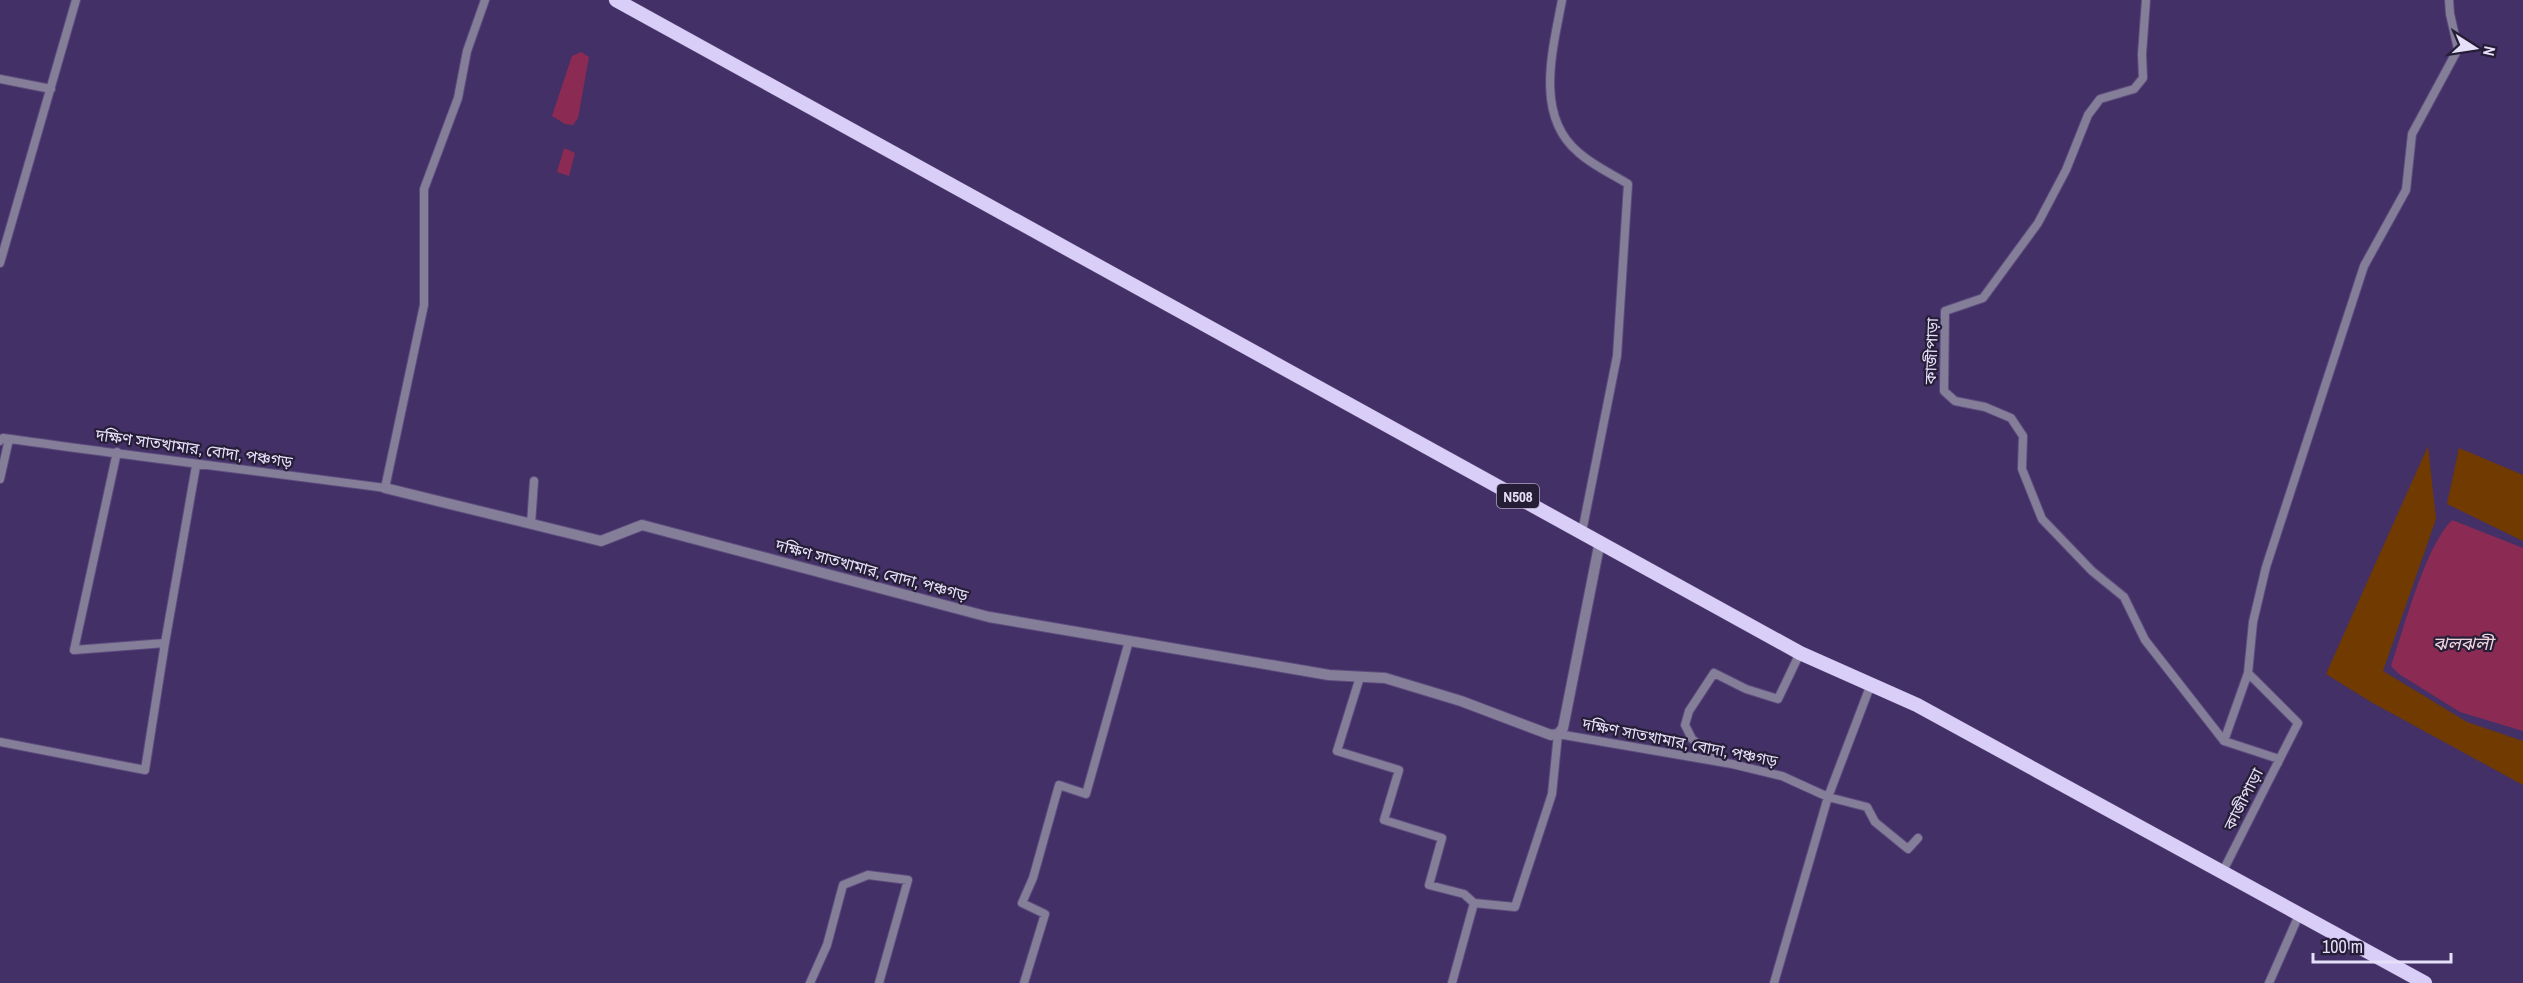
<svg xmlns="http://www.w3.org/2000/svg" width="2523" height="983" viewBox="0 0 2523 983" font-family="'Archivo Narrow','Noto Sans Bengali',sans-serif">
<style>
.green{fill:#703a00}
.water{fill:#8b2b54}
.lines{fill:none;stroke-linecap:round;stroke-linejoin:round}
.minor-casing{stroke:#5d4c7e;stroke-width:10}
.tertiary-casing{stroke:#5d4c7e;stroke-width:12}
.trunk-casing{stroke:#5d4c7e;stroke-width:15}
.minor{stroke:#857e99;stroke-width:8}
.tertiary{stroke:#857e99;stroke-width:10}
.trunk{stroke:#d9cef7;stroke-width:14}
.labels{text-anchor:middle;dominant-baseline:central;stroke-width:4.5;stroke-linejoin:round;paint-order:stroke}
.shield{fill:#261e37;stroke:#aca5c0;stroke-width:1.5}
.shield-label{font-size:15px;font-weight:bold;fill:#e6dffa}
.street-label{font-size:16px;fill:#e6dffa;stroke:#261e37}
.water-label{font-size:18px;font-style:italic;fill:#f0d4dc;stroke:#261e37}
</style>
<rect width="100%" height="100%" fill="#433066"/>
<!-- green -->
<path class="green" d="M 2428,446 L 2436,519 L 2383,671 L 2467,722 L 2523,741 L 2523,785 L 2371,702 L 2326,674 Z
M 2459,448 L 2523,475 L 2523,541 L 2447,504 Z"/>
<!-- water -->
<path class="water" d="M 581,52 L 589,57 L 578,118 L 573,125 L 565,124 L 552,116 L 572,56 Z
M 564,148 L 575,153 L 569,176 L 557,172 Z
M 2452,520 L 2523,548 L 2523,731 L 2460,712 L 2399,674 L 2391,666 C 2404,628 2425,547 2452,520 Z"/>
<g class="lines">
<!-- minor casing -->
<g class="minor-casing">
<path id="minor" d="M 1562,0 C 1553,49 1534,115 1578,152 C 1592,165 1612,174 1628,184 L 1617,356 L 1582,532
M 2146,0 L 2142,54 L 2143,78 L 2134,89 L 2100,99 L 2088,115 L 2066,170 L 2038,223 L 1983,298 L 1945,311 L 1944,391 L 1955,401 L 1985,407 L 2011,418 L 2023,436 L 2022,469 L 2042,519 L 2092,571 L 2124,597 L 2145,640 L 2224,741 L 2248,673
M 0,79 L 51,89
M 0,263 L 76,0
M 0,441 L 3,438 C 131,456 258,471 385,488 L 424,305 L 424,189 L 458,98 L 467,51 L 485,0
M 117,452 L 74,650 L 165,643 L 196,466
M 0,479 L 9,439
M 531,524 L 534,481
M 1360,677 L 1337,751 L 1399,770 L 1384,820 L 1442,838 L 1429,885 L 1464,894 L 1474,903
M 2224,741 L 2279,759 L 2278,763
M 0,742 L 145,770 L 165,643
M 1712,755 L 1692,739 L 1685,725 L 1689,711 L 1714,673 L 1746,689 L 1778,699 L 1800,653
M 2270,778 L 2298,723 L 2248,673 L 2253,622 L 2266,567 L 2364,266 L 2406,190 L 2412,134 L 2458,49 L 2450,14 L 2449,0
M 2222,873 L 2272,774
M 810,983 L 827,945 L 843,885 L 868,875 L 908,880 L 879,983
M 1024,983 L 1045,914 L 1022,903 L 1033,878 L 1059,785 L 1086,794 L 1129,641
M 1452,983 L 1474,903 L 1515,907 L 1552,794 L 1558,734 L 1732,764 L 1782,776 L 1828,797 L 1871,684
M 1774,983 L 1828,797 L 1867,807 L 1875,822 L 1908,849 L 1918,838
M 2269,983 L 2299,915"/>
</g>
<!-- tertiary casing -->
<g class="tertiary-casing">
<path id="tertiary" d="M 385,488 L 601,541 L 642,525 L 989,617 L 1329,675 L 1385,678 L 1461,701 L 1551,735 L 1558,734 L 1563,728 L 1600,541"/>
</g>
<!-- trunk casing -->
<g class="trunk-casing">
<path id="trunk" d="M 616,0 L 1800,653 L 1917,705 L 2425,983"/>
</g>
<!-- minor -->
<use href="#minor" class="minor"/>
<!-- tertiary -->
<use href="#tertiary" class="tertiary"/>
<!-- trunk -->
<use href="#trunk" class="trunk"/>
</g>
<g class="labels">
<!-- shield labels -->
<rect class="shield" x="1497" y="484" width="42" height="24" rx="4.5"/>
<g class="shield-label">
<text x="1518" y="496">N508</text>
</g>
<!-- street labels -->
<g class="street-label">
<text transform="translate(1931 351) rotate(-88)">কাজীপাড়া</text>
<text transform="translate(194 448) rotate(8)">দক্ষিণ সাতখামার, বোদা, পঞ্চগড়</text>
<text transform="translate(872 570) rotate(15)">দক্ষিণ সাতখামার, বোদা, পঞ্চগড়</text>
<text transform="translate(1680 742) rotate(11)">দক্ষিণ সাতখামার, বোদা, পঞ্চগড়</text>
<text transform="translate(2243 799) rotate(-63)">কাজীপাড়া</text>
</g>
<!-- water labels -->
<g class="water-label">
<text x="2463" y="643">ঝলঝলী</text>
</g>
</g>
<!-- north arrow -->
<g transform="translate(2475 48) rotate(102)" stroke="#261e37" stroke-width="4.5" paint-order="stroke">
<path d="M0-4.5L10 22L0 15L-10 22Z" fill="#e6dffa"/>
<text y="-9" font-size="16" font-weight="bold" text-anchor="middle" fill="#e6dffa">N</text>
</g>
<!-- scale -->
<path d="M2313 953v9h138v-9" fill="none" stroke="#e6dffa" stroke-width="3"/>
<text x="2322" y="953" font-size="18" fill="#e6dffa" stroke="#261e37" stroke-width="4.5" paint-order="stroke">100 m</text>
</svg>
